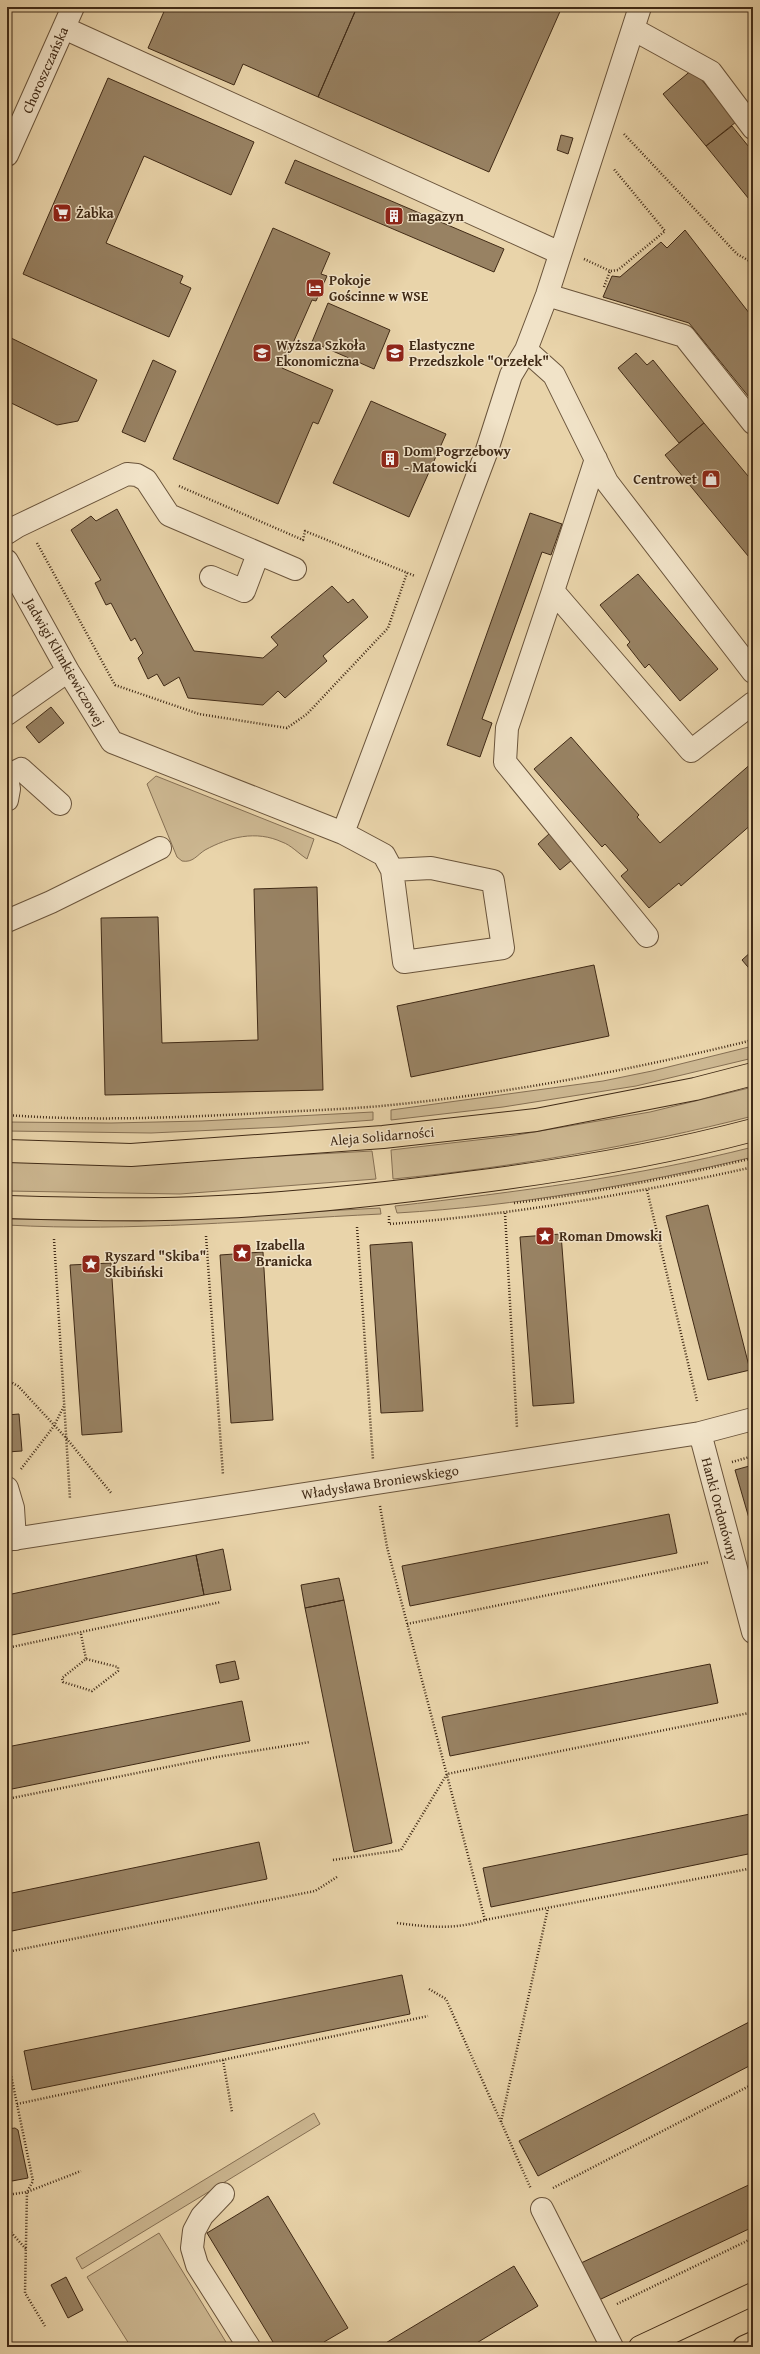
<svg xmlns="http://www.w3.org/2000/svg" width="760" height="2354" viewBox="0 0 760 2354" font-family="'Gentium Book Plus',serif">
<style>
.green{fill:#ccb791;stroke:#867054}
.building{fill:#988263;stroke:#402a16}
.lines{fill:none;stroke-linecap:round;stroke-linejoin:round}
.minor-casing{stroke:#6a543b;stroke-width:24}
.major-casing{stroke:#402a16;stroke-width:24}
.path{stroke:#402a16;stroke-width:2.5;stroke-dasharray:1 2;stroke-linecap:butt}
.minor{stroke:#f1e3c8;stroke-width:22}
.major{stroke:#e9d4aa;stroke-width:22}
.labels{text-anchor:middle;dominant-baseline:central;stroke-width:3;stroke-linejoin:round;paint-order:stroke}
.street-label{font-size:14px;fill:#402a16;stroke:#f1e3c8}
.poi-label{font-size:14px;font-weight:bold;fill:#402a16;stroke:#f1e3c8;text-anchor:start}
</style>
<rect width="100%" height="100%" fill="#e9d4aa"/>
<filter id="stains"><feTurbulence type="fractalNoise" baseFrequency=".005" numOctaves="4"/><feColorMatrix values="0 0 0 0 .2 0 0 0 0 .09 0 0 0 0 .02 0 0 0 .5 -.17"/></filter>
<radialGradient id="worn" r=".72"><stop offset=".6" stop-color="#630" stop-opacity="0"/><stop offset="1" stop-color="#630" stop-opacity=".3"/></radialGradient>
<!-- green -->
<path class="green" d="M 156,776 L 314,839 L 307,859 C 299,854 291,845 282,842 C 256,830 229,837 205,850 C 197,855 193,863 182,861 L 177,857 L 147,784 Z
M 753,1046 L 753,1058 L 636,1086 L 503,1107 L 391,1120 L 391,1110 L 603,1081 L 652,1071 Z
M 753,1087 L 753,1116 C 635,1146 515,1167 393,1179 L 391,1150 L 511,1136 L 650,1112 Z
M 373,1112 L 373,1120 L 282,1127 L 151,1133 L 7,1131 L 7,1122 L 111,1123 L 202,1121 Z
M 753,1147 L 753,1157 C 635,1185 518,1206 397,1213 L 395,1206 C 516,1192 635,1177 753,1147 Z
M 372,1151 L 376,1179 L 180,1194 L 7,1191 L 7,1161 L 154,1163 Z
M 380,1208 L 381,1214 C 257,1220 131,1232 7,1225 L 7,1219 L 139,1221 Z
M 314,2113 L 320,2124 L 82,2269 L 76,2258 Z
M 159,2233 L 229,2347 L 131,2347 L 87,2277 Z"/>
<!-- building -->
<path class="building" d="M 166,7 L 357,7 L 318,97 L 243,64 L 234,85 L 148,48 Z
M 357,7 L 562,7 L 489,172 L 318,97 Z
M 693,69 L 736,122 L 706,146 L 663,94 Z
M 108,78 L 254,142 L 231,195 L 144,156 L 106,243 L 183,276 L 180,283 L 191,288 L 169,337 L 23,274 Z
M 732,126 L 753,152 L 753,204 L 706,146 Z
M 561,135 L 573,138 L 568,154 L 557,150 Z
M 295,160 L 504,249 L 494,272 L 285,183 Z
M 273,228 L 330,253 L 321,274 L 327,276 L 316,301 L 312,300 L 282,368 L 333,390 L 318,424 L 313,422 L 278,504 L 173,459 Z
M 685,230 L 753,318 L 753,402 L 689,323 L 603,297 L 612,276 L 620,277 L 661,242 L 667,248 Z
M 328,303 L 390,330 L 374,369 L 312,342 Z
M 7,336 L 97,380 L 78,421 L 57,425 L 7,401 Z
M 636,353 L 647,365 L 653,360 L 704,423 L 679,443 L 618,368 Z
M 153,360 L 176,371 L 145,442 L 122,432 Z
M 371,401 L 446,434 L 409,517 L 333,483 Z
M 704,423 L 753,482 L 753,562 L 665,455 Z
M 117,509 L 194,651 L 263,658 L 278,645 L 271,637 L 332,586 L 348,603 L 353,599 L 368,617 L 323,656 L 327,661 L 285,698 L 278,691 L 263,705 L 188,698 L 179,677 L 164,686 L 157,674 L 148,679 L 138,658 L 143,653 L 135,638 L 131,641 L 111,603 L 106,605 L 95,583 L 101,580 L 71,530 L 91,516 L 96,521 Z
M 530,513 L 562,524 L 551,555 L 542,552 L 482,719 L 492,723 L 480,757 L 447,745 Z
M 638,574 L 718,669 L 680,701 L 649,664 L 645,668 L 627,645 L 630,642 L 600,605 Z
M 51,707 L 64,723 L 39,743 L 26,727 Z
M 571,737 L 639,815 L 637,817 L 660,843 L 753,762 L 753,823 L 681,886 L 679,883 L 649,908 L 621,876 L 628,870 L 605,844 L 602,847 L 534,769 Z
M 550,833 L 572,860 L 560,870 L 538,844 Z
M 317,887 L 323,1090 L 105,1095 L 101,918 L 158,917 L 162,1043 L 258,1040 L 254,889 Z
M 753,950 L 753,973 L 742,960 Z
M 594,965 L 609,1036 L 411,1077 L 397,1006 Z
M 708,1205 L 750,1370 L 708,1380 L 666,1216 Z
M 561,1234 L 574,1403 L 533,1406 L 520,1237 Z
M 412,1242 L 423,1411 L 381,1413 L 370,1245 Z
M 263,1252 L 273,1420 L 231,1423 L 220,1255 Z
M 111,1263 L 122,1432 L 82,1435 L 70,1265 Z
M 19,1414 L 22,1451 L 7,1452 L 7,1415 Z
M 753,1465 L 753,1532 L 735,1470 Z
M 669,1514 L 677,1553 L 410,1606 L 402,1566 Z
M 223,1549 L 231,1590 L 204,1595 L 196,1555 Z
M 196,1555 L 204,1595 L 7,1636 L 7,1595 Z
M 339,1578 L 344,1600 L 305,1608 L 301,1585 Z
M 344,1600 L 392,1843 L 354,1852 L 305,1608 Z
M 235,1661 L 239,1679 L 220,1683 L 216,1665 Z
M 710,1664 L 718,1703 L 450,1756 L 442,1717 Z
M 242,1701 L 250,1741 L 7,1790 L 7,1747 Z
M 750,1814 L 753,1827 L 753,1853 L 491,1907 L 483,1868 Z
M 259,1842 L 267,1879 L 7,1932 L 7,1894 Z
M 402,1975 L 410,2014 L 32,2090 L 24,2051 Z
M 753,2020 L 753,2064 L 538,2176 L 519,2141 Z
M 15,2128 L 18,2130 L 28,2178 L 12,2181 L 10,2180 L 7,2166 L 7,2129 Z
M 753,2183 L 753,2227 L 599,2300 L 581,2263 Z
M 268,2196 L 348,2328 L 324,2342 L 327,2347 L 276,2347 L 207,2233 Z
M 514,2266 L 538,2306 L 508,2324 L 470,2347 L 379,2347 Z
M 66,2277 L 83,2310 L 68,2318 L 51,2285 Z"/>
<g class="lines">
<!-- minor casing -->
<g class="minor-casing">
<path id="minor" d="M 64,28 L 560,253
M 633,29 L 711,72 L 753,128
M 7,155 L 73,7
M 547,295 L 684,336 L 753,423
M 526,350 L 554,375 L 607,482 L 753,672
M 596,459 L 553,591 L 691,751 L 753,703
M 7,533 L 18,526 L 127,474 L 137,475 L 146,480 L 169,515 L 295,569
M 7,561 L 68,671 L 112,742 L 343,833 L 384,855 L 392,870 L 404,962 L 503,948 L 493,881 L 431,868 L 392,870
M 211,577 L 244,591 L 258,554
M 553,591 L 507,728 L 505,762 L 647,936
M 7,714 L 68,671
M 7,776 L 21,769 L 60,804
M 7,778 L 9,789 L 7,800
M 343,833 L 486,453 L 511,375 L 526,350 L 547,295 L 640,7
M 7,921 L 51,902 L 160,848
M 700,1433 L 753,1632
M 7,1488 L 13,1508 L 15,1539
M 7,1540 L 700,1433 L 753,1419
M 223,2194 L 202,2216 L 194,2231 L 192,2248 L 197,2265 L 249,2347
M 542,2209 L 612,2347"/>
</g>
<!-- major casing -->
<g class="major-casing">
<path id="major" d="M 7,1151 L 131,1155 L 383,1137 L 536,1120 L 695,1089 L 753,1074
M 7,1207 C 78,1209 148,1211 219,1207 C 302,1203 385,1194 467,1183 C 563,1171 659,1155 753,1130
M 640,2347 L 753,2294
M 744,2347 L 753,2343"/>
</g>
<!-- path -->
<path class="path" d="M 624,134 L 737,254 L 753,263
M 584,259 L 610,271
M 604,287 L 610,271 L 618,270 L 665,231 L 613,168
M 179,486 L 303,540 L 305,531 L 415,576
M 37,543 L 115,685 L 199,714 L 287,728 L 307,714 L 388,628 L 407,573
M 7,1115 C 86,1121 166,1118 245,1114 C 290,1111 336,1110 381,1106 C 507,1094 631,1070 753,1040
M 647,1190 L 697,1401
M 514,1203 C 595,1193 674,1177 753,1158
M 505,1213 L 517,1428
M 389,1216 L 389,1224 C 512,1215 633,1194 753,1167
M 357,1227 L 373,1460
M 206,1236 L 223,1475
M 54,1239 L 70,1499
M 7,1380 L 18,1386 L 67,1439 L 112,1494
M 732,1462 L 753,1456
M 21,1469 L 54,1426 L 64,1406
M 380,1506 L 387,1547 L 485,1920
M 407,1624 L 709,1562
M 81,1634 L 86,1659 L 62,1678 L 63,1682 L 92,1691 L 118,1671 L 118,1667 L 86,1659
M 7,1648 L 221,1602
M 7,1799 L 217,1757 L 310,1742
M 333,1860 L 401,1850 L 447,1774 L 749,1713
M 397,1923 C 428,1927 455,1930 485,1920 L 753,1868
M 7,1952 L 315,1891 L 337,1877
M 429,1989 L 446,1999 L 531,2189
M 7,2056 L 33,2181 L 27,2192 L 25,2293 L 45,2326
M 223,2060 L 232,2112
M 17,2104 L 428,2016
M 501,2122 L 548,1908
M 553,2188 L 753,2084
M 7,2195 L 27,2192 L 81,2171
M 7,2228 L 26,2249
M 617,2304 L 753,2238
M 575,2347 L 584,2343"/>
<!-- minor -->
<use href="#minor" class="minor"/>
<!-- major -->
<use href="#major" class="major"/>
</g>
<!-- icons -->
<defs>
<g id="supermarket-square" transform="scale(1)"><rect x="-9" y="-9" width="18" height="18" rx="4" fill="#8f2418" stroke="#f1e3c8"/><path d="M-6-5.5h2.5l.6 2H6L4.5 2H-2.5L-4.4-4H-6ZM-1.5 3.2a1.3 1.3 0 1 0 .1 0ZM3 3.2a1.3 1.3 0 1 0 .1 0Z" fill="#fff"/></g>
<g id="building-square" transform="scale(1)"><rect x="-9" y="-9" width="18" height="18" rx="4" fill="#8f2418" stroke="#f1e3c8"/><path d="M-4-6H4V6H1V3H-1V6H-4ZM-2.5-4.3h1.7v1.8h-1.7ZM.8-4.3h1.7v1.8H.8ZM-2.5-1h1.7V.8h-1.7ZM.8-1h1.7V.8H.8Z" fill="#fff"/></g>
<g id="hotel-square" transform="scale(1)"><rect x="-9" y="-9" width="18" height="18" rx="4" fill="#8f2418" stroke="#f1e3c8"/><path d="M-6-4.5h1.5V1H6V5H4.5V3h-9V5H-6ZM-4 0a1.8 1.8 0 1 1 3.6 0ZM.5 0V-2.5h3Q6-2.5 6 0Z" fill="#fff"/></g>
<g id="university-square" transform="scale(1)"><rect x="-9" y="-9" width="18" height="18" rx="4" fill="#8f2418" stroke="#f1e3c8"/><path d="M0-5L7-2L0 1L-7-2ZM-4 1L0 2.5L4 1V4Q0 6-4 4Z" fill="#fff"/></g>
<g id="school-square" transform="scale(1)"><rect x="-9" y="-9" width="18" height="18" rx="4" fill="#8f2418" stroke="#f1e3c8"/><path d="M0-5L7-2L0 1L-7-2ZM-4 1L0 2.5L4 1V4Q0 6-4 4Z" fill="#fff"/></g>
<g id="shop-square" transform="scale(1)"><rect x="-9" y="-9" width="18" height="18" rx="4" fill="#8f2418" stroke="#f1e3c8"/><path d="M-5-2.5h2.3a2.7 3.5 0 0 1 5.4 0H5L5.5 6h-11ZM-1.5-2.5h3a1.5 2.3 0 0 0-3 0Z" fill="#fff"/></g>
<g id="sight-square" transform="scale(1)"><rect x="-9" y="-9" width="18" height="18" rx="4" fill="#8f2418" stroke="#f1e3c8"/><path d="M0-6L1.8-2.2L6-1.7L2.9 1.2L3.7 5.4L0 3.3L-3.7 5.4L-2.9 1.2L-6-1.7L-1.8-2.2Z" fill="#fff"/></g>
</defs>
<g fill-rule="evenodd">
<use href="#supermarket-square" x="62" y="213"/>
<use href="#building-square" x="394" y="216"/>
<use href="#hotel-square" x="315" y="288"/>
<use href="#university-square" x="262" y="353"/>
<use href="#school-square" x="395" y="353"/>
<use href="#building-square" x="390" y="459"/>
<use href="#shop-square" x="711" y="479"/>
<use href="#sight-square" x="545" y="1236"/>
<use href="#sight-square" x="242" y="1253"/>
<use href="#sight-square" x="91" y="1264"/>
</g>
<g class="labels">
<!-- street labels -->
<g class="street-label">
<text transform="translate(45 70) rotate(-66)">Choroszczańska</text>
<text transform="translate(65 662) rotate(60)">Jadwigi Klimkiewiczowej</text>
<text transform="translate(382 1136) rotate(-5)">Aleja Solidarności</text>
<text transform="translate(380 1482) rotate(-9)">Władysława Broniewskiego</text>
<text transform="translate(720 1509) rotate(75)">Hanki Ordonówny</text>
</g>
<!-- poi labels -->
<g class="poi-label">
<text x="76" y="213">Żabka</text>
<text x="408" y="216">magazyn</text>
<text x="329" y="280">Pokoje<tspan x="329" dy="16">Gościnne w WSE</tspan></text>
<text x="276" y="345">Wyższa Szkoła<tspan x="276" dy="16">Ekonomiczna</tspan></text>
<text x="409" y="345">Elastyczne<tspan x="409" dy="16">Przedszkole "Orzełek"</tspan></text>
<text x="404" y="451">Dom Pogrzebowy<tspan x="404" dy="16">- Matowicki</tspan></text>
<text x="697" y="479" text-anchor="end">Centrowet</text>
<text x="559" y="1236">Roman Dmowski</text>
<text x="256" y="1245">Izabella<tspan x="256" dy="16">Branicka</tspan></text>
<text x="105" y="1256">Ryszard "Skiba"<tspan x="105" dy="16">Skibiński</tspan></text>
</g>
</g>
<!-- margin -->
<rect width="760" height="2354" fill="none" stroke="#e9d4aa" stroke-width="24"/>
<rect x="8" y="8" width="744" height="2338" fill="none" stroke="#402a16" stroke-width="2"/>
<rect x="12" y="12" width="736" height="2330" fill="none" stroke="#402a16"/>
<rect width="100%" height="100%" filter="url(#stains)"/>
<rect width="100%" height="100%" fill="url(#worn)"/>
</svg>
